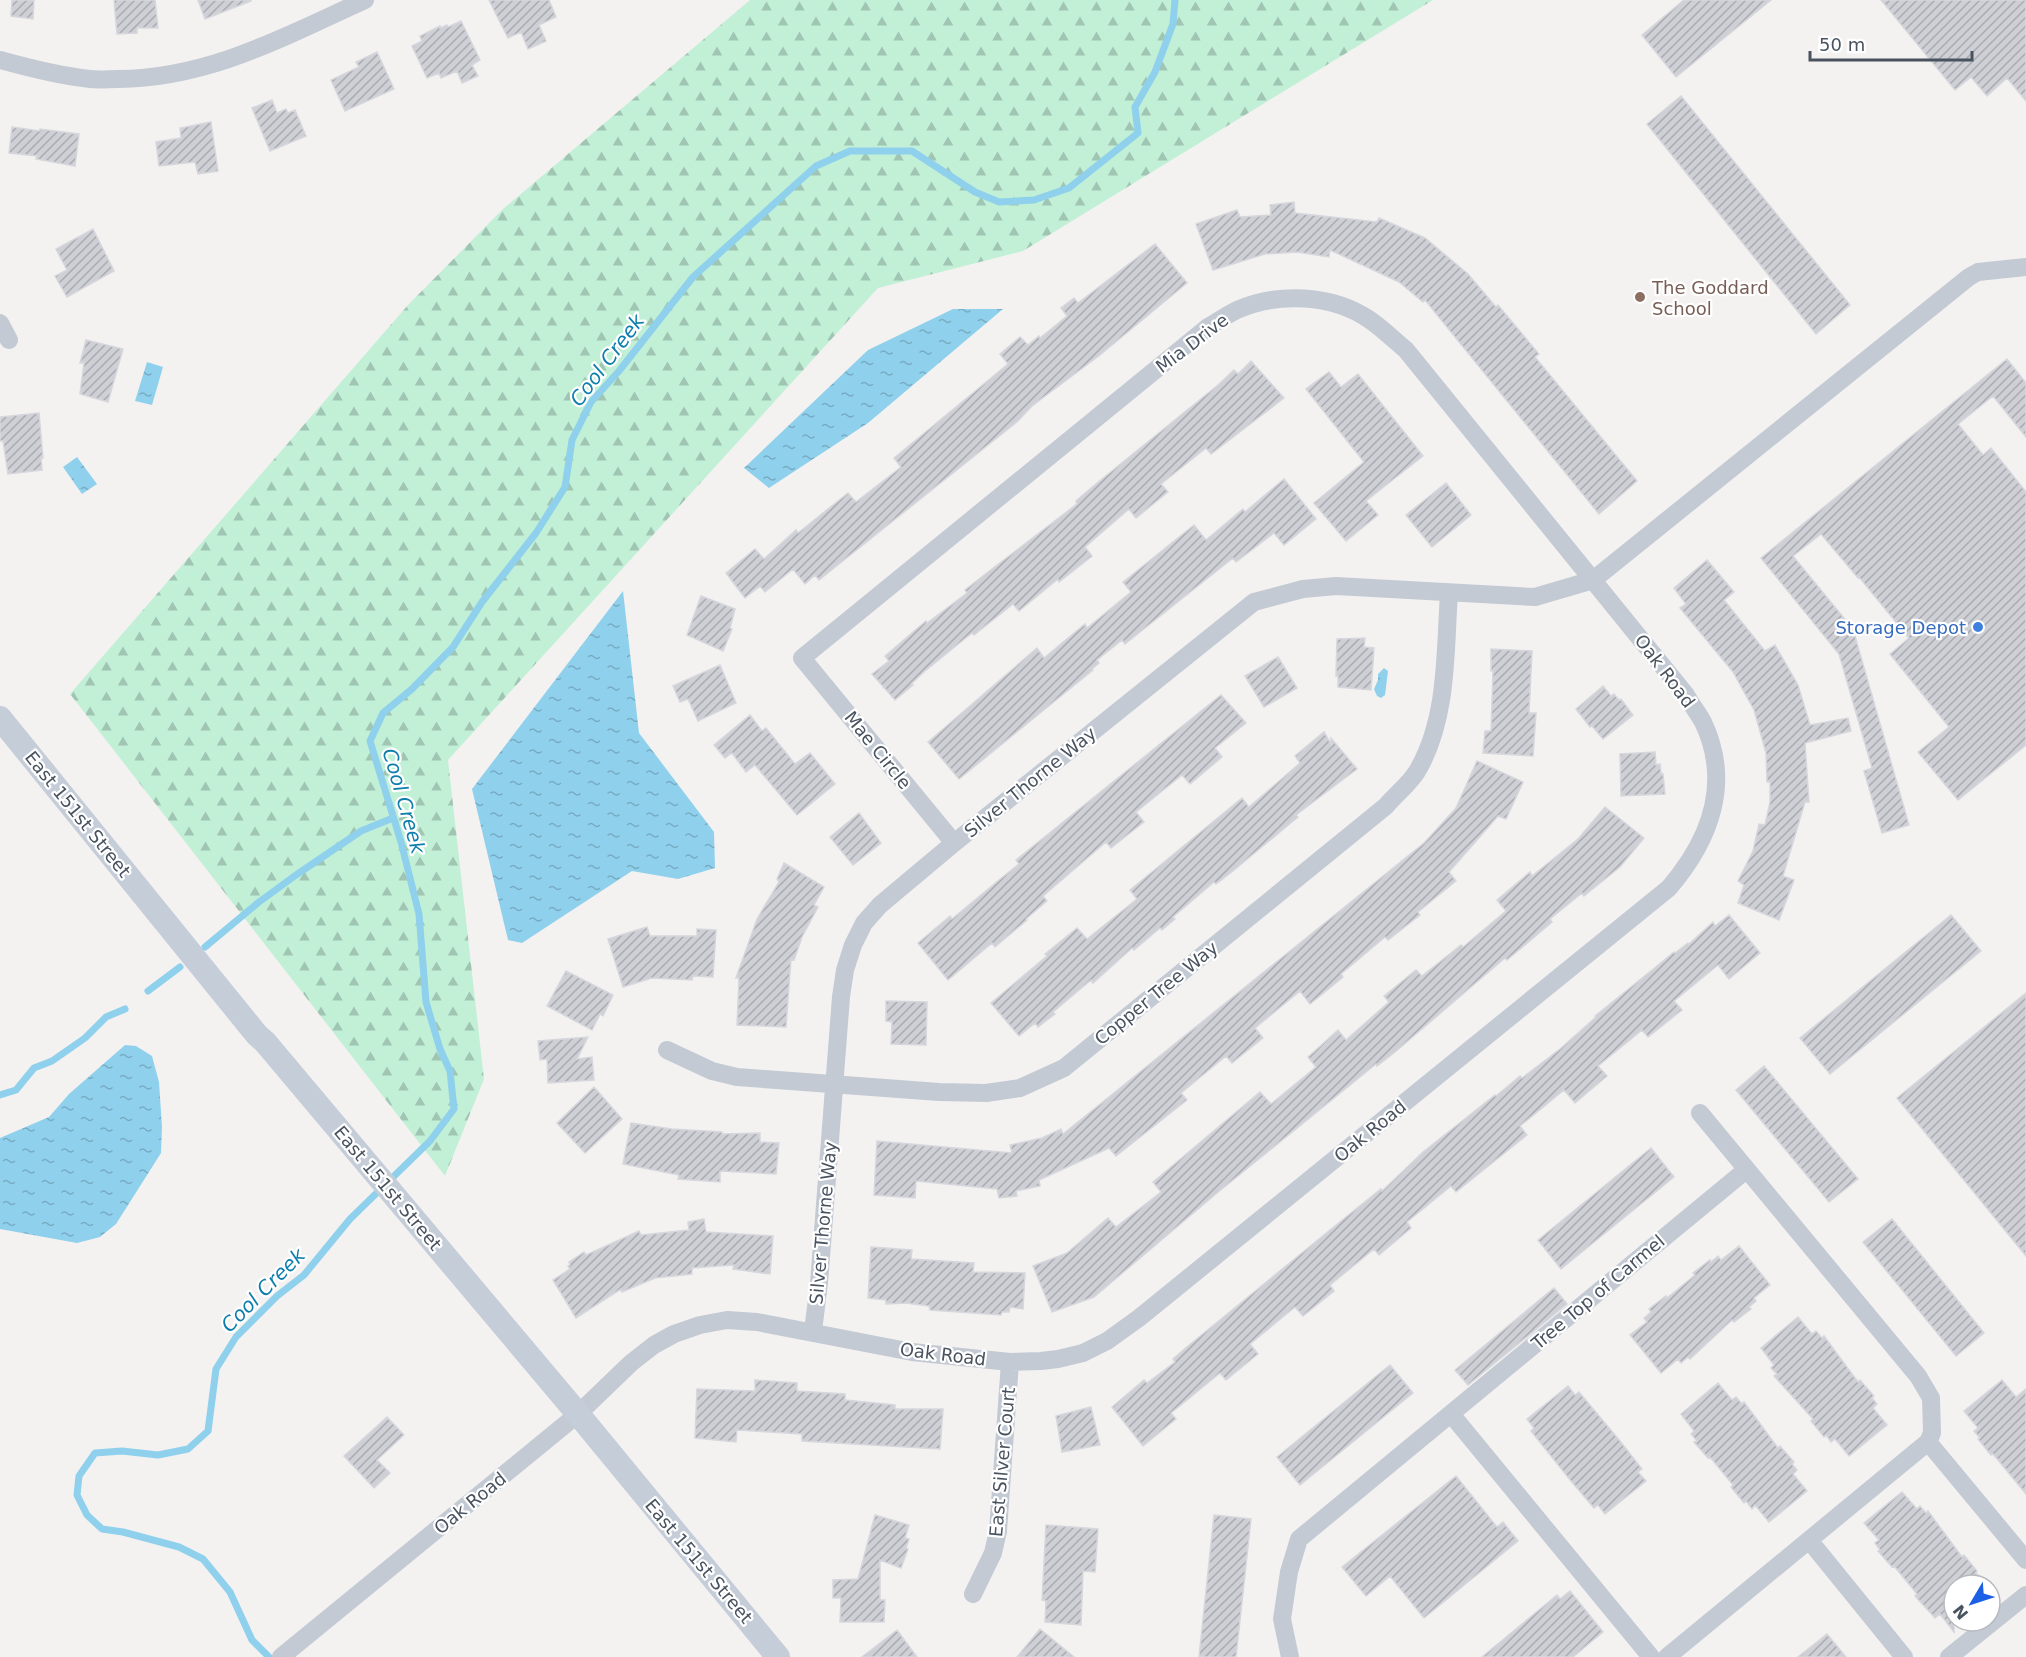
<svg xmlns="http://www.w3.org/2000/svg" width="2026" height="1657" viewBox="0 0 2026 1657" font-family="'DejaVu Sans',sans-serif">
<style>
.forest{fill:url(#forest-firs)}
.water{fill:url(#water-ripples)}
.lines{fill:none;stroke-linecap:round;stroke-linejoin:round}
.stream{stroke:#8fd0ec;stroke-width:7}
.building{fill:url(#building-hatch);stroke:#d6d7dd;stroke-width:1.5}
.street{stroke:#c3cad3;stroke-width:18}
.secondary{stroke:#c5cdd9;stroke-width:24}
.education-dot{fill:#8d6e63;stroke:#fff;stroke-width:2}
.shop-dot{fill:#3f7fe0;stroke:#fff;stroke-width:2}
.labels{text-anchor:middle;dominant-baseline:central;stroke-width:4.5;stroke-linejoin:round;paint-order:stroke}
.education-label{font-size:18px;fill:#785e54;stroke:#fff;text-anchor:start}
.street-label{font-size:18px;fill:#49535f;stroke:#fff}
.shop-label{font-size:18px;fill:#366cbe;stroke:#fff;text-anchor:end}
.water-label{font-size:20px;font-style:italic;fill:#0e7ead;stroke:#fff}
</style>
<defs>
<pattern id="forest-firs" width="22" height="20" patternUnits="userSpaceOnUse" patternTransform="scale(1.5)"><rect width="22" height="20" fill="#c2f0d7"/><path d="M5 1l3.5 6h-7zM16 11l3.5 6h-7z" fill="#a0c5b2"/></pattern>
<pattern id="water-ripples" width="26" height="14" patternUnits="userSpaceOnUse" patternTransform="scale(1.5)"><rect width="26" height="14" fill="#8fd0ec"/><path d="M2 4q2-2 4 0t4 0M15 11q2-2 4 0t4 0" fill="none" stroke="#77abc2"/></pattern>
<pattern id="building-hatch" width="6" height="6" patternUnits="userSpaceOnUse" patternTransform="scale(1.5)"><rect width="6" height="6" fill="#ced0d6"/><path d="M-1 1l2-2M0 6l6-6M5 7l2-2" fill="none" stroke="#a9abb1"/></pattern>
</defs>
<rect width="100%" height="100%" fill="#f4f2f1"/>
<!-- forest -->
<path class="forest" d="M 750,0 L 1433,0 L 1023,251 L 878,288 L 448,760 L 484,1079 L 445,1176 L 70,694 L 408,305 L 503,209 Z"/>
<!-- water -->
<path class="water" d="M 953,309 L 1003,309 L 868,423 L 769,488 L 744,468 L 868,350 Z
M 147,362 L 163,367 L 152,405 L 135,401 Z
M 77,457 L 97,484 L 82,494 L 63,467 Z
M 623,591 L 639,733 L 714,832 L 715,868 L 678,879 L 632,871 L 522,943 L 508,940 L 472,789 Z
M 1384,668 L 1388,671 L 1385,695 L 1381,698 L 1377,696 L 1374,689 L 1378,680 L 1378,674 Z
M 125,1045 L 136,1046 L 152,1056 L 159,1082 L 162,1127 L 161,1153 L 116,1224 L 100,1237 L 77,1243 L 0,1229 L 0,1138 L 49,1117 L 69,1094 Z"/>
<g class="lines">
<!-- stream -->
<path class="stream" d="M 205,947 L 259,902 L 296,875 L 361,831 L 393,818
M 148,991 L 180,967
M 0,1095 L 16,1090 L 34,1068 L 52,1061 L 85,1038 L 106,1017 L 125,1009
M 269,1657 L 252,1640 L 230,1592 L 203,1559 L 179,1547 L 123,1532 L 102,1529 L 87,1515 L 77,1495 L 79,1476 L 95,1453 L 122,1451 L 158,1455 L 188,1449 L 208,1431 L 216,1369 L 236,1337 L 277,1296 L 304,1275 L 350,1219 L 430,1141 L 454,1109 L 450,1071 L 440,1049 L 426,1002 L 419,914 L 401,842 L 370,741 L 383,713 L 412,689 L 453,647 L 482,602 L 536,533 L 565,487 L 572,440 L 591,402 L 619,371 L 693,277 L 816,166 L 850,151 L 912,151 L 975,192 L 999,202 L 1034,200 L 1069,188 L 1138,133 L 1135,107 L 1155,72 L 1173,24 L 1175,0"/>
</g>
<!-- building -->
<path class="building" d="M 12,0 L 34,0 L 33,19 L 11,16 Z
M 114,0 L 155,0 L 158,28 L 137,28 L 137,33 L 117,34 Z
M 198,0 L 251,0 L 251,1 L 205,19 Z
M 489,0 L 549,0 L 556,17 L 539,25 L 546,41 L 528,49 L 521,32 L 508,38 Z
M 1684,0 L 1771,0 L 1676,77 L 1642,35 Z
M 1881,0 L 2026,0 L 2026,101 L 2007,78 L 1987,96 L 1971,77 L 1955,90 Z
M 461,21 L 480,60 L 472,65 L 478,76 L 462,83 L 457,71 L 441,78 L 439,73 L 427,78 L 412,46 L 422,41 L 420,36 L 440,26 L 440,28 L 447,25 L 448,27 Z
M 377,52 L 394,89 L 345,111 L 331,80 L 359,67 L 356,62 Z
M 1681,96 L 1850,305 L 1816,334 L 1647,124 Z
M 272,100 L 277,113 L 286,109 L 288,113 L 295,110 L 306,136 L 270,151 L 252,108 Z
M 211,122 L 218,171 L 198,174 L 195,162 L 159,166 L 156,142 L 181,138 L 180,128 Z
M 12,127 L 40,131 L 40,129 L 79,134 L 75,166 L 36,159 L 37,156 L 9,153 Z
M 1294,202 L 1295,213 L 1377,222 L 1379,218 L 1425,238 L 1468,274 L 1496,307 L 1498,305 L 1539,354 L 1535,357 L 1637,481 L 1599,514 L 1425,300 L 1423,302 L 1399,282 L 1330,250 L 1329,257 L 1297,252 L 1265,254 L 1213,270 L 1196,224 L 1237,210 L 1240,217 L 1271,215 L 1270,205 Z
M 93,229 L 114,271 L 67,297 L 55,276 L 67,270 L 56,249 Z
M 1155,244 L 1187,283 L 1100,355 L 1032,406 L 1018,421 L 819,580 L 815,575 L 805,584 L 793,569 L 765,592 L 760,586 L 745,598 L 726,573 L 755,549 L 764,559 L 796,530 L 798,533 L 848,493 L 856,502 L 901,467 L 894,458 L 1008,364 L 1000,354 L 1020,337 L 1028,345 L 1039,336 L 1040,338 L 1067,316 L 1061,308 L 1074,298 L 1078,303 Z
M 86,340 L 123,349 L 108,402 L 80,394 L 84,363 L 80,363 Z
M 2007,359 L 2026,383 L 2026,437 L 1993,396 L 1958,424 L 1983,455 L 1991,448 L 2026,492 L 2026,745 L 1958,800 L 1918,752 L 1949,727 L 1890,654 L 1909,638 L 1859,577 L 1858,578 L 1821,534 L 1793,556 L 1853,629 L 1909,825 L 1882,833 L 1864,771 L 1872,768 L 1839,654 L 1761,558 Z
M 1251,361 L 1284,398 L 1211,454 L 1206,448 L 1161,484 L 1168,492 L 1136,518 L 1129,509 L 1085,547 L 1092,556 L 1059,582 L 1058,579 L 1019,611 L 1013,604 L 974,635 L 972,633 L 925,671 L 911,684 L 913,685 L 895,700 L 872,674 L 889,661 L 885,656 L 926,621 L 927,623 L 967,593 L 965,590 L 988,572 L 1077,504 L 1076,501 L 1097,483 L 1218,385 L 1234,370 L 1238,374 Z
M 1329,372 L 1341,387 L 1358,374 L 1423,456 L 1366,501 L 1378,515 L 1346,541 L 1314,503 L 1364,462 L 1306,389 Z
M 39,413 L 43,458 L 41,458 L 42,470 L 8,474 L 3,441 L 0,441 L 0,417 Z
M 1284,479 L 1316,519 L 1284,545 L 1274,533 L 1236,562 L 1233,558 L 1125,644 L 1122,640 L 1097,660 L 1099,663 L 1092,669 L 1093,670 L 959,779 L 928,742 L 1037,648 L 1044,658 L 1085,624 L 1087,628 L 1131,592 L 1123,582 L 1194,525 L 1206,540 L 1243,509 L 1245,512 Z
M 1446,483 L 1471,515 L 1432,547 L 1406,515 Z
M 1707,560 L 1734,592 L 1724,600 L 1765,651 L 1775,645 L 1798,685 L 1810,725 L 1848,718 L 1851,731 L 1805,743 L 1809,802 L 1805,802 L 1783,876 L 1794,880 L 1779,920 L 1738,903 L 1744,885 L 1738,881 L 1753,851 L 1759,824 L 1765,825 L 1770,802 L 1770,782 L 1767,782 L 1766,753 L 1754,710 L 1733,672 L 1680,608 L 1686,604 L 1674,588 Z
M 701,596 L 735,609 L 730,628 L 732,629 L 723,651 L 687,635 Z
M 1365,638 L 1364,647 L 1374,648 L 1371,690 L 1338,687 L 1338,676 L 1336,676 L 1337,639 Z
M 1491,649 L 1532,651 L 1529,713 L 1536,713 L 1533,756 L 1483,753 L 1485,731 L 1491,731 L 1493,671 L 1491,671 Z
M 1278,657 L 1297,688 L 1264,707 L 1245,676 Z
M 720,665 L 736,703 L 698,721 L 688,699 L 680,702 L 673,686 Z
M 1603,686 L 1611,696 L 1614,694 L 1619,700 L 1621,699 L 1633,715 L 1603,739 L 1592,726 L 1590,727 L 1576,709 Z
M 1221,695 L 1246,723 L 1215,748 L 1222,757 L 1190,784 L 1182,775 L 1136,812 L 1144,822 L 1111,848 L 1106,842 L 1043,896 L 1047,901 L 1026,919 L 1027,920 L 995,947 L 992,943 L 948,980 L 918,943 L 950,916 L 952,919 L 999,880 L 1019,864 L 1016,860 Z
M 750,715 L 762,731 L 766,728 L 795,764 L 810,753 L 835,784 L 797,815 L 755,765 L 746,772 L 732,753 L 725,758 L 714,745 Z
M 1324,732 L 1331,744 L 1331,738 L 1357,769 L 1296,815 L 1298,817 L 1233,871 L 1216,884 L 1214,882 L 1173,917 L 1175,919 L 1162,930 L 1160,928 L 1134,950 L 1132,948 L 1093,983 L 1091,980 L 1053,1012 L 1055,1014 L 1038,1027 L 1035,1023 L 1019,1036 L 991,1003 L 1047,956 L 1045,954 L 1077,928 L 1087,939 L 1137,899 L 1130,890 L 1242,798 L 1249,807 L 1300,763 L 1295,756 Z
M 1655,752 L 1656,765 L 1660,764 L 1661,773 L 1663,774 L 1665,794 L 1621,796 L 1620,754 Z
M 1477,761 L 1523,782 L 1506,819 L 1498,816 L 1449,872 L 1456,881 L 1418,912 L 1420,915 L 1388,940 L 1385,937 L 1341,974 L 1343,977 L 1310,1004 L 1300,991 L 1255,1028 L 1263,1038 L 1232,1063 L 1226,1056 L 1181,1093 L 1187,1100 L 1116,1156 L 1109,1148 L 1039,1180 L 1040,1186 L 1016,1191 L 1017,1196 L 999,1198 L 997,1189 L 916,1181 L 915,1198 L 874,1195 L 877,1141 L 1012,1153 L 1010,1145 L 1042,1138 L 1061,1129 L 1063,1134 L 1424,843 L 1456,808 Z
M 1605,807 L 1644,838 L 1620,867 L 1584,896 L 1582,893 L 1550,919 L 1552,922 L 1507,960 L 1505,958 L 1395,1052 L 1377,1066 L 1376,1064 L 1217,1193 L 1094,1297 L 1052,1312 L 1033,1266 L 1067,1253 L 1108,1218 L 1116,1227 L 1161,1192 L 1153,1182 L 1260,1092 L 1271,1104 L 1316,1067 L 1308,1057 L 1338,1030 L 1346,1040 L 1389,1002 L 1384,996 L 1416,970 L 1422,976 L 1461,945 L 1463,947 L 1506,911 L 1497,900 L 1530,872 L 1532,876 L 1578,839 Z
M 859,813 L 881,843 L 853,865 L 830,837 Z
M 784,863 L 824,887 L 814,905 L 818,907 L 802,937 L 794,960 L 791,959 L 786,1027 L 737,1025 L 739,978 L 736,978 L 757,919 L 779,882 L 777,879 Z
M 1729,915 L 1760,953 L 1729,979 L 1718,965 L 1674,1001 L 1682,1010 L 1648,1037 L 1642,1030 L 1598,1066 L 1607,1076 L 1575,1103 L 1564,1090 L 1520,1126 L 1527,1135 L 1456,1192 L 1451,1186 L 1407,1222 L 1411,1228 L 1379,1255 L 1374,1249 L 1330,1285 L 1334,1291 L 1303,1316 L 1295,1307 L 1250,1344 L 1258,1354 L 1226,1380 L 1220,1373 L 1171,1413 L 1176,1419 L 1143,1446 L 1112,1407 L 1144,1380 L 1147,1383 L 1175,1362 L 1173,1359 L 1188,1346 L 1341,1221 L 1381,1189 L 1382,1191 L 1423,1152 L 1495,1095 L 1496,1096 L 1520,1076 L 1522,1078 L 1560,1049 L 1596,1017 L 1595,1016 L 1657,966 L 1674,952 L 1675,953 L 1688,943 L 1689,944 L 1713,922 L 1715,926 Z
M 1951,915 L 1981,951 L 1830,1074 L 1800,1038 Z
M 647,927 L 650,936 L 697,936 L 697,929 L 716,930 L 713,977 L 693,976 L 692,980 L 652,978 L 623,987 L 608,939 Z
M 566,971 L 613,995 L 603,1016 L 600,1014 L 592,1030 L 547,1006 Z
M 2026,993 L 2026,1256 L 1897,1098 Z
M 886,1001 L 927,1002 L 926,1045 L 891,1044 L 892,1022 L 886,1021 Z
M 588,1037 L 577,1059 L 592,1057 L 594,1080 L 548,1083 L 547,1059 L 540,1060 L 538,1041 Z
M 1764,1066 L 1858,1179 L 1829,1202 L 1736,1090 Z
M 594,1087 L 622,1119 L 585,1153 L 557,1123 Z
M 631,1123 L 672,1129 L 722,1132 L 722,1134 L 760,1133 L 760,1142 L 779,1143 L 776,1174 L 720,1171 L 720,1182 L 678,1179 L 679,1175 L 623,1164 Z
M 1651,1148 L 1674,1177 L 1561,1269 L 1538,1240 Z
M 704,1219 L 706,1232 L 773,1236 L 770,1274 L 733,1269 L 734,1265 L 692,1268 L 692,1274 L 655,1278 L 622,1292 L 621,1289 L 576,1318 L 553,1280 L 570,1269 L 568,1266 L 570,1265 L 569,1262 L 584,1252 L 586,1255 L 639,1231 L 641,1235 L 689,1230 L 688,1222 Z
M 1892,1219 L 1984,1333 L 1956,1356 L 1863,1242 Z
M 1739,1246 L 1770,1285 L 1754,1298 L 1756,1301 L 1749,1307 L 1751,1309 L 1734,1322 L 1732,1320 L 1690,1359 L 1688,1357 L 1681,1363 L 1678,1359 L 1661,1373 L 1630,1335 L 1647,1322 L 1644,1318 L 1651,1312 L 1649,1309 L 1666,1296 L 1667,1298 L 1695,1275 L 1693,1273 L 1710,1260 L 1711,1262 L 1718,1256 L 1721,1260 Z
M 871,1247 L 912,1250 L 911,1259 L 974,1263 L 973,1272 L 1025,1273 L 1023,1309 L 1010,1307 L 1009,1312 L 1002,1312 L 1001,1315 L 930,1310 L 929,1306 L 906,1303 L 886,1304 L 886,1300 L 868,1298 Z
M 1554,1288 L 1567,1304 L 1468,1385 L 1455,1370 Z
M 1798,1317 L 1812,1334 L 1816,1331 L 1822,1338 L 1824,1336 L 1858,1382 L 1860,1380 L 1874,1396 L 1872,1398 L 1877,1404 L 1873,1408 L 1887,1425 L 1849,1456 L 1835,1439 L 1831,1442 L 1826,1435 L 1824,1437 L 1811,1421 L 1813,1419 L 1774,1376 L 1777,1374 L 1771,1368 L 1774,1365 L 1761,1348 Z
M 1390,1365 L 1413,1393 L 1300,1485 L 1277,1457 Z
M 755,1380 L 797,1383 L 797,1391 L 845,1394 L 845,1400 L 895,1405 L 895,1409 L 943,1409 L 940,1449 L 802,1441 L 802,1434 L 737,1430 L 736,1442 L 695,1438 L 697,1389 L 755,1391 Z
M 2002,1380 L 2016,1397 L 2026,1389 L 2026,1494 L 1993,1454 L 1991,1455 L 1978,1439 L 1980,1438 L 1974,1431 L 1978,1428 L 1964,1411 Z
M 1718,1383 L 1732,1400 L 1736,1397 L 1742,1404 L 1744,1402 L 1778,1448 L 1780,1446 L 1794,1462 L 1792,1464 L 1797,1470 L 1793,1474 L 1807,1491 L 1769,1522 L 1755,1505 L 1752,1509 L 1746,1501 L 1744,1503 L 1731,1487 L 1733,1485 L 1710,1457 L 1708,1458 L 1694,1442 L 1697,1441 L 1691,1434 L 1694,1431 L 1681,1414 Z
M 1568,1386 L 1575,1395 L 1579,1392 L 1620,1441 L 1642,1469 L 1638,1472 L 1646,1481 L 1605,1514 L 1598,1505 L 1594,1508 L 1571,1481 L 1531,1431 L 1534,1428 L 1527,1419 Z
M 1091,1407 L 1100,1445 L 1062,1452 L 1056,1416 Z
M 387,1417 L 404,1435 L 377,1460 L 390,1473 L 374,1488 L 344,1456 Z
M 1456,1476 L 1497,1527 L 1503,1522 L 1518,1541 L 1424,1618 L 1390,1576 L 1366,1596 L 1342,1567 Z
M 1902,1492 L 1917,1509 L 1920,1506 L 1926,1513 L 1928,1511 L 1962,1557 L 1964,1555 L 1977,1571 L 1976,1573 L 1986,1585 L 1954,1585 L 1954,1632 L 1940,1614 L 1935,1618 L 1915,1596 L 1917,1594 L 1894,1566 L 1892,1567 L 1878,1551 L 1880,1550 L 1875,1543 L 1879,1540 L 1864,1523 Z
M 875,1515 L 909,1525 L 905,1538 L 909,1539 L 906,1548 L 908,1549 L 901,1568 L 880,1560 L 880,1600 L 885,1600 L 884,1622 L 840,1622 L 841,1598 L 833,1598 L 833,1580 L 858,1579 Z
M 1214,1515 L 1251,1519 L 1236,1657 L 1199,1657 Z
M 1046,1525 L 1098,1529 L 1095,1572 L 1083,1571 L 1081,1625 L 1045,1622 L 1046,1601 L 1042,1600 Z
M 1570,1591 L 1603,1632 L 1573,1657 L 1482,1657 L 1557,1595 L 1560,1599 Z
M 1040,1629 L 1074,1657 L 1017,1657 Z
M 897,1630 L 917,1657 L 862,1657 Z
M 1827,1634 L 1846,1657 L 1798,1657 Z"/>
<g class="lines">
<!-- street -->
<path class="street" d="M 0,60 C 29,68 60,76 90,79 C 99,80 109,79 118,79 C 210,78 283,37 365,0
M 0,323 L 9,340
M 667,1050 L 712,1071 L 737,1077 L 939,1092 L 986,1093 L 1020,1088 L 1064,1068 L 1386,806 C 1396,794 1412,782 1419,768 C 1448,716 1445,651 1449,593
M 813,1331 L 819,1283 L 841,997 L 845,970 L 853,945 L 864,923 L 880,905 L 954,843 L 1254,602 L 1303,589 L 1336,586 L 1535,597 L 1593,580 L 1969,277 L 1978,272 L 2026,267
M 1451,1414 L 1651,1657
M 1928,1442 L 2026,1560
M 1809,1540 L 1904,1657
M 973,1594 L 993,1553 L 998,1531 L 1010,1362
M 281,1657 L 578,1414 L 631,1363 L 654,1345 L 674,1334 L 700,1325 L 727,1320 L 757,1322 L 912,1352 L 1010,1362 L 1041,1361 L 1058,1359 L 1083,1353 L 1107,1341 L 1139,1318 L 1669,888 C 1710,840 1732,783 1703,722 C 1698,713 1691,704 1686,695 L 1406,350 C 1394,340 1383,329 1370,320 C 1332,294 1278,292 1237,310 C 1227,315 1218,321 1208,327 L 802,658 L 954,843
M 1290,1657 L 1282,1619 L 1289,1572 L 1299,1539 L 1746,1170
M 1667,1657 L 1928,1442 L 1932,1433 L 1931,1398 L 1918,1376 L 1700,1113
M 1949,1657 L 2026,1595"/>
<!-- secondary -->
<path class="secondary" d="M 0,718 L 257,1035 L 265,1042 L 578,1414 L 778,1657"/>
</g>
<!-- markers -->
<circle class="education-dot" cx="1640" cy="297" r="6"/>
<circle class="shop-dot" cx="1978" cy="627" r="6"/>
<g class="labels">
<!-- education labels -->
<g class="education-label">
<text x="1652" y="287">The Goddard<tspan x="1652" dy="21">School</tspan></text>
</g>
<!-- street labels -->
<g class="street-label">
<text transform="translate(1192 343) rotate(-37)">Mia Drive</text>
<text transform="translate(1665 671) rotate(53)">Oak Road</text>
<text transform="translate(878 750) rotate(51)">Mae Circle</text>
<text transform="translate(1030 782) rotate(-39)">Silver Thorne Way</text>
<text transform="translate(78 814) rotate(51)">East 151st Street</text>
<text transform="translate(1156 993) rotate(-39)">Copper Tree Way</text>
<text transform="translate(1370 1131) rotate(-39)">Oak Road</text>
<text transform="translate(388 1188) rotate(50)">East 151st Street</text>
<text transform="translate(823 1223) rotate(-85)">Silver Thorne Way</text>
<text transform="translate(1598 1292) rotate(-40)">Tree Top of Carmel</text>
<text transform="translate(943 1354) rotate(7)">Oak Road</text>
<text transform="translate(1002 1462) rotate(-85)">East Silver Court</text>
<text transform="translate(470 1503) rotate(-39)">Oak Road</text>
<text transform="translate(699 1561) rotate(50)">East 151st Street</text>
</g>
<!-- shop labels -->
<g class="shop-label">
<text x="1966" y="627">Storage Depot</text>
</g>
<!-- water labels -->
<g class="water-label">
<text transform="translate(607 360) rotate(-53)">Cool Creek</text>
<text transform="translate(404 801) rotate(74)">Cool Creek</text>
<text transform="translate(263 1290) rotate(-45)">Cool Creek</text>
</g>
</g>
<!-- north arrow -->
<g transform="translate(1972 1603) rotate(231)"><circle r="28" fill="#ffffff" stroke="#b6babf" stroke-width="1.5"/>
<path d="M0-4.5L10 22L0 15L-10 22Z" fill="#1c61e4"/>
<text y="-9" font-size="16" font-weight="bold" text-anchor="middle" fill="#49535f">N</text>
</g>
<!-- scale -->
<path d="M1810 51v9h162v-9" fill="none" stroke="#49535f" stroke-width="3"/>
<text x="1819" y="51" font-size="18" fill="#49535f" stroke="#ffffff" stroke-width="4.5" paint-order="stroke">50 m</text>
</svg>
